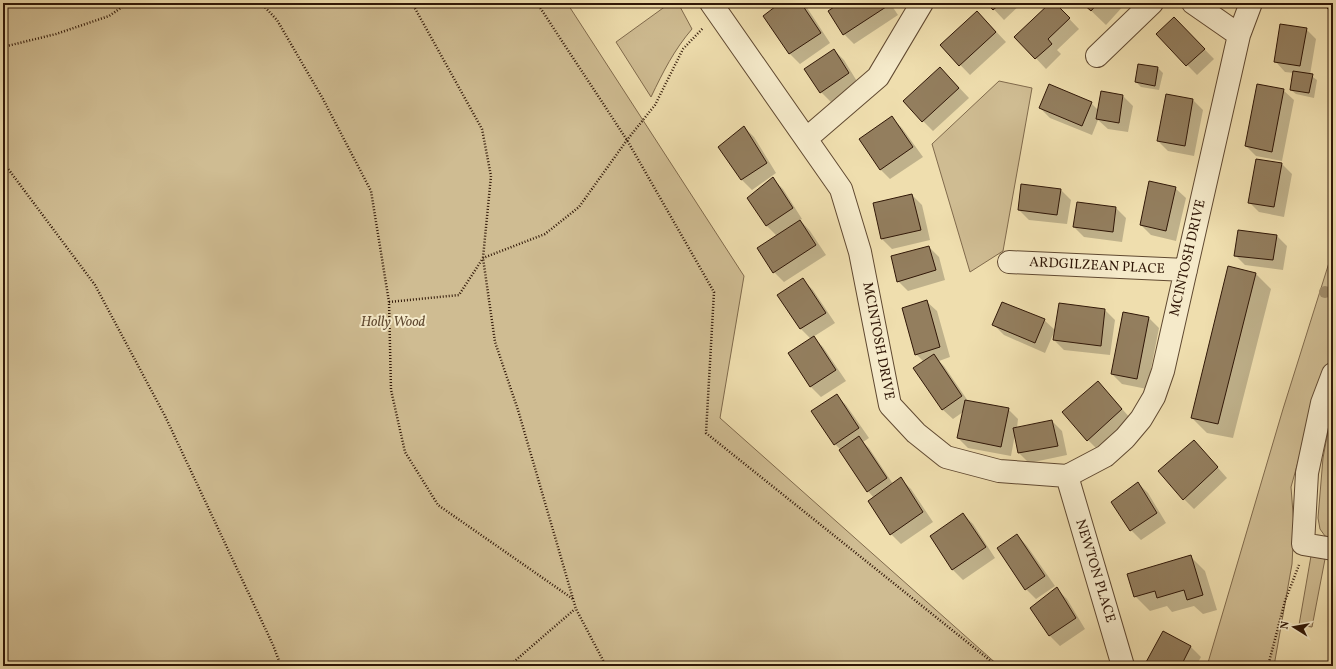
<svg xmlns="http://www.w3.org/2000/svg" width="1336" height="669" viewBox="0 0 1336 669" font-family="Vollkorn,serif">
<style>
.green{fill:#cfbc92;stroke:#806a4c}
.shadow{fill:#0003}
.building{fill:#937e5e;stroke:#301707}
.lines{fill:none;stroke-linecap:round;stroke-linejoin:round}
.minor-casing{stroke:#604931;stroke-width:24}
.path{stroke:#301707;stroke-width:2.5;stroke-dasharray:1 2;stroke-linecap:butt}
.minor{stroke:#f5eaca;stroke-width:22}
.tree{fill:#a08c69}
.labels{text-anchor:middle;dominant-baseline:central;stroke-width:4;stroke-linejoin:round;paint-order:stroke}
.street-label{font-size:14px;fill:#301707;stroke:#f5eaca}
.park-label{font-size:14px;font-style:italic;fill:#604931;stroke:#f5eaca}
</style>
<rect width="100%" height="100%" fill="#efdeae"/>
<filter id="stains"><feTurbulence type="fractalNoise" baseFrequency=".005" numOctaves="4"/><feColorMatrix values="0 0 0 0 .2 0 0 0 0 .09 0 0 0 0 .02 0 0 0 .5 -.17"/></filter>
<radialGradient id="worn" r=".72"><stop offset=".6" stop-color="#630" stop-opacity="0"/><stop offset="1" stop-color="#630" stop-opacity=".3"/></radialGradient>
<!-- green -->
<path class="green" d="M 3,3 L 567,3 L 744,276 L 720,418 L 999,666 L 3,666 Z
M 670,3 L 678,3 L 692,29 C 674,50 663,72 651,97 L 616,42 Z
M 999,81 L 1032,88 L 1003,251 L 970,272 L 932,144 Z
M 1333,250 L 1333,355 L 1310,419 L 1291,487 L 1294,526 L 1292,564 L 1274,666 L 1207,666 L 1283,409 Z
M 1333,404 L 1333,538 L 1325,536 L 1320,529 L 1318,518 L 1323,458 Z
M 1311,556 L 1325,559 L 1312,627 L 1299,625 Z"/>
<!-- shadow -->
<path class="shadow" d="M 782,3 L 804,3 L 830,43 L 800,64 L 790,54 L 765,16 Z
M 842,3 L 890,3 L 898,15 L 854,44 L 844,34 L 829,11 Z
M 988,3 L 1022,3 L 1004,20 Z
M 1052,3 L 1054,3 L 1079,29 L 1057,50 L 1061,54 L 1046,69 L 1016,37 Z
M 1083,3 L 1126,3 L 1106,25 Z
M 987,22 L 1006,42 L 970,75 L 941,45 Z
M 1184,28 L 1214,59 L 1197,75 L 1157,34 Z
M 1306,29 L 1316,39 L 1310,75 L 1317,80 L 1314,98 L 1296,94 L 1291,90 L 1294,73 L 1285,72 L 1275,61 Z
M 834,50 L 844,60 L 858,83 L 831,102 L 821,92 Z
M 1158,68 L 1163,73 L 1159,90 L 1141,87 L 1136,82 Z
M 950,78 L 969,98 L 933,131 L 923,121 Z
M 1283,90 L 1294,100 L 1282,161 L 1256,156 L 1246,146 Z
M 1167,95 L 1193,100 L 1203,110 L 1194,156 L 1168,151 L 1158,141 Z
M 1123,96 L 1133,106 L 1128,132 L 1108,129 L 1098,120 L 1092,135 L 1050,118 L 1040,108 L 1091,103 L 1099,111 Z
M 892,118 L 902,128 L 923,157 L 890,179 L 880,169 Z
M 744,127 L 754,137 L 776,173 L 752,190 L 742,180 L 719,147 Z
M 1256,160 L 1282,164 L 1292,174 L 1284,217 L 1259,212 L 1249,202 Z
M 773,179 L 783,189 L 802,219 L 800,220 L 810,231 L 826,255 L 784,282 L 774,272 L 777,236 L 767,226 L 748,198 Z
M 1175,188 L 1186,198 L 1176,241 L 1151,235 L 1141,225 Z
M 1061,190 L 1071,200 L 1067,224 L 1029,220 L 1019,210 Z
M 912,195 L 922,205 L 930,240 L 892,249 L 882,239 Z
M 1116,208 L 1126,218 L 1122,242 L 1084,237 L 1074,227 Z
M 1277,236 L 1287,246 L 1283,270 L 1245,265 L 1235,255 Z
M 929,247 L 939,257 L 945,280 L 908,291 L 898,281 Z
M 1256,274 L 1271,289 L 1233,438 L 1207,433 L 1192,418 Z
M 803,280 L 813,290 L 835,323 L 813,337 L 823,347 L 846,381 L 821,397 L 811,387 L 789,353 L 811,339 L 801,329 L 779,296 Z
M 926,301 L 937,311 L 950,357 L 939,361 L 944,366 L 968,401 L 1008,409 L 1018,419 L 1017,428 L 1052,421 L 1062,431 L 1067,455 L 1029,463 L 1019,453 L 1015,434 L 1011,456 L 968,448 L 958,438 L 963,412 L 953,419 L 942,409 L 924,362 L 916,354 Z
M 1003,303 L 1044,320 L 1055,330 L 1045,353 L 1004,335 L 994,325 Z
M 1105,310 L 1115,320 L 1110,355 L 1064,350 L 1054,340 Z
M 1124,313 L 1149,318 L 1159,328 L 1147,389 L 1122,384 L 1112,374 Z
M 1108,393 L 1131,419 L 1098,450 L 1088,440 Z
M 836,395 L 846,405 L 869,438 L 863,442 L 869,448 L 893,484 L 901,479 L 911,489 L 933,522 L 901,544 L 891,534 L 874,498 L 868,491 L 841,450 L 835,444 Z
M 1204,452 L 1227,478 L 1194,509 L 1184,499 Z
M 1138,483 L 1148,493 L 1166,523 L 1141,540 L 1131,530 Z
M 963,514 L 973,524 L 995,558 L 963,580 L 953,570 L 931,537 Z
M 1017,535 L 1027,546 L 1055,586 L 1036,599 L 1026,589 Z
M 1190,556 L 1205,571 L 1217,610 L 1203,614 L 1194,606 L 1172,612 L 1167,606 L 1150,611 L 1135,596 Z
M 1057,589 L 1067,599 L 1085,629 L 1060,646 L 1050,636 L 1031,608 Z
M 1191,647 L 1201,657 L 1196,666 L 1149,666 Z"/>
<!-- building -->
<path class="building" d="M 780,3 L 801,3 L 821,33 L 789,54 L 763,16 Z
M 840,3 L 888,3 L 889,5 L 843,35 L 828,11 Z
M 986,3 L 1001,3 L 993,10 Z
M 1050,3 L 1055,3 L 1070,18 L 1048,39 L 1052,44 L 1035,59 L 1014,37 Z
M 1082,3 L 1098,3 L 1091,11 Z
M 1322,3 L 1333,3 L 1333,14 Z
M 977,11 L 996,32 L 959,66 L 940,45 Z
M 1174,17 L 1205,49 L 1186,66 L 1156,34 Z
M 1280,24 L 1307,28 L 1300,66 L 1274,62 Z
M 834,49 L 849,73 L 820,93 L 804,69 Z
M 1138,64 L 1158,67 L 1155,86 L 1135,82 Z
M 940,67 L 959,88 L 922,122 L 903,101 Z
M 1293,71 L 1313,74 L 1309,93 L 1290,90 Z
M 1049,84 L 1092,102 L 1082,126 L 1039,108 Z
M 1257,84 L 1284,89 L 1272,152 L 1245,146 Z
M 1101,91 L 1123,95 L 1119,123 L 1096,119 Z
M 1166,94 L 1193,99 L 1185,146 L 1157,141 Z
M 892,116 L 913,147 L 880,170 L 859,139 Z
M 744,126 L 767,163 L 741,180 L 718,147 Z
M 1256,159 L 1282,163 L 1274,207 L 1248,203 Z
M 773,177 L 793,208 L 766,226 L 747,198 Z
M 1149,181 L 1176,187 L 1166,231 L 1140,225 Z
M 1021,184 L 1061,189 L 1057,215 L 1018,210 Z
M 912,194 L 921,230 L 881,239 L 873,203 Z
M 1077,202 L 1116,207 L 1113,232 L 1073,227 Z
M 800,220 L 816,245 L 773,273 L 757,248 Z
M 1238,230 L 1277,235 L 1273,260 L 1234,256 Z
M 929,246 L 936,270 L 897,282 L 891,256 Z
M 1228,266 L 1256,273 L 1218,424 L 1191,418 Z
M 803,278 L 826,313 L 800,329 L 777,295 Z
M 927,300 L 940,347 L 915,355 L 902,308 Z
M 1002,302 L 1045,319 L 1035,343 L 992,325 Z
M 1059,303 L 1105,309 L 1101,346 L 1053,340 Z
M 1123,312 L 1149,317 L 1137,379 L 1111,374 Z
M 814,336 L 836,370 L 810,387 L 788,353 Z
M 934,354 L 962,396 L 942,410 L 913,368 Z
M 1098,381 L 1122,409 L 1087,441 L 1062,412 Z
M 837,394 L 859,428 L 834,445 L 811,411 Z
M 965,400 L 1009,408 L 1001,447 L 957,438 Z
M 1052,420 L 1058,446 L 1018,453 L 1013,428 Z
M 859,436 L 887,478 L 867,492 L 839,450 Z
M 1194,440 L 1218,467 L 1183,500 L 1158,471 Z
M 901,477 L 923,512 L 890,535 L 868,501 Z
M 1138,482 L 1157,513 L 1130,531 L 1111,502 Z
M 963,513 L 986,547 L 952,570 L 930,536 Z
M 1017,534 L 1045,576 L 1025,590 L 997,548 Z
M 1191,555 L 1203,595 L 1187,600 L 1184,590 L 1157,598 L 1155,591 L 1134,597 L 1127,574 Z
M 1057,587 L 1076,618 L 1049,636 L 1030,608 Z
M 1163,631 L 1191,646 L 1181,666 L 1148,666 L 1145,664 Z"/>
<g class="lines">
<!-- minor casing -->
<g class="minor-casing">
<path id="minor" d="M 711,3 L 841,189 L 860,252 L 890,405 L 916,433 L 946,457 L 999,471 L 1067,476 L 1105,456 L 1125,438 L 1141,419 L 1154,397 L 1163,371 L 1239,35 L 1251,3
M 1193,3 L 1239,35
M 1097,56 L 1152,3
M 806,139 L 878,77 L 922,3
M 1009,262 L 1186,270
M 1333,374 L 1322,403 L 1307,473 L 1303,544 L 1333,549
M 1067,476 L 1123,666"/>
</g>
<!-- path -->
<path class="path" d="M 261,3 L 277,20 L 323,99 L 371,191 L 389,302 L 391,390 L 405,452 L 438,505 L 573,599
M 412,3 L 482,129 L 491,176 L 483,258 L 495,342 L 518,410 L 576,609 L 606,666
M 537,3 L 627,140 L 714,292 L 706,433 L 997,666
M 3,47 L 56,34 L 109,16 L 128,3
M 3,162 L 95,285 L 165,416 L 273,645 L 281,666
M 389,302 L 459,295 L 483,258 L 545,234 L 579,207 L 627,140 L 655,105 L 683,49 L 703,28
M 509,666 L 575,609
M 1268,666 L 1285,601 L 1299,565"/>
<!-- minor -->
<use href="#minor" class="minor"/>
</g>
<!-- trees -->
<circle class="tree" cx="1325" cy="292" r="6"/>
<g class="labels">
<!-- street labels -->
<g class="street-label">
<text transform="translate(1188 258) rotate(-77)">MCINTOSH DRIVE</text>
<text transform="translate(1097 266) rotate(3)">ARDGILZEAN PLACE</text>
<text transform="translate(878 341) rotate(79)">MCINTOSH DRIVE</text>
<text transform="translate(1095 571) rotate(73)">NEWTON PLACE</text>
</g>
<!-- park labels -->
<g class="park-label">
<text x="393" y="322">Holly Wood</text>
</g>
</g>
<!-- margin -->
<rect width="1336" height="669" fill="none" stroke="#efdeae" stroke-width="16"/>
<rect x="4" y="4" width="1328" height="661" fill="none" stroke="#301707" stroke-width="2"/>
<rect x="8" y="8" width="1320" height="653" fill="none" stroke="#301707"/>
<!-- north arrow -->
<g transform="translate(1294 627) rotate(281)" stroke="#f5eaca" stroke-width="3" paint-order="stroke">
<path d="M0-3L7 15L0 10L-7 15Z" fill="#301707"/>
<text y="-6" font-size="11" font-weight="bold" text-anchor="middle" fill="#301707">N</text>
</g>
<rect width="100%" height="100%" filter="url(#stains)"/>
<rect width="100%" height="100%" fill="url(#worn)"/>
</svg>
